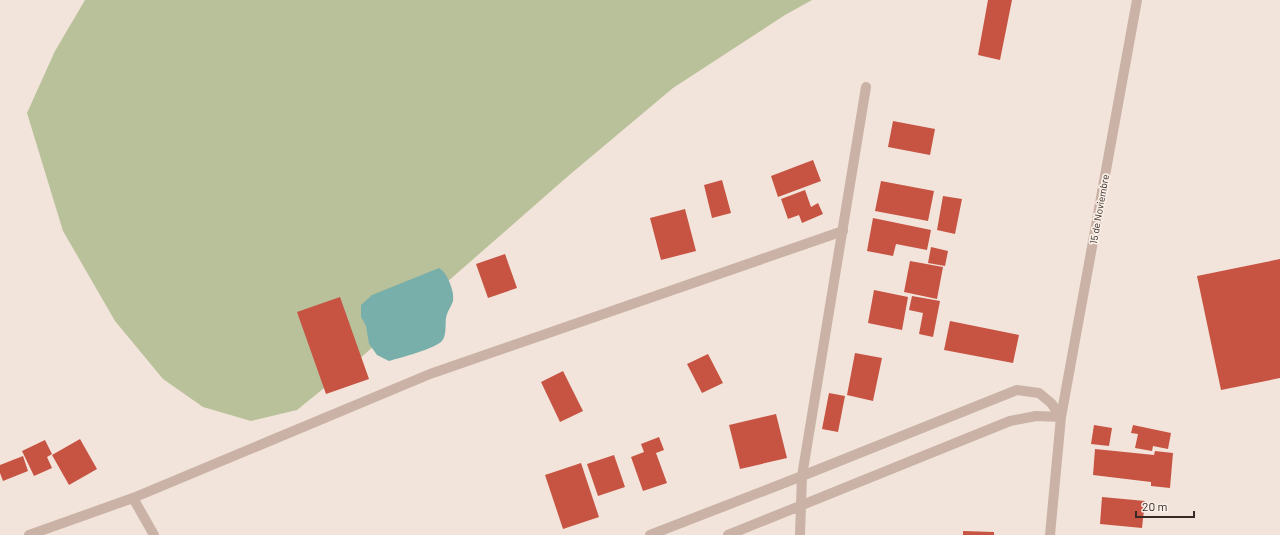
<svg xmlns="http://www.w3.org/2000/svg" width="1280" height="535" viewBox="0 0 1280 535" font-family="Barlow,sans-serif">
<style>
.green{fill:#b9c19a}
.water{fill:#79afab}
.building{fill:#c75343}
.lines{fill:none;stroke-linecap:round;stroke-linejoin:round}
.minor{stroke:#cab2a6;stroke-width:10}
.labels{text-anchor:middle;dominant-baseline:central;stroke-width:3.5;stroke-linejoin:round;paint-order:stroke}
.street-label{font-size:10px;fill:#362a27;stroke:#f9efe7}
</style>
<rect width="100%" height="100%" fill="#f2e4da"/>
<!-- green -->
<path class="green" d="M 85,0 L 812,0 L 785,15 L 673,88 L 567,177 L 350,367 L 297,410 L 251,421 L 203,407 L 163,379 L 115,321 L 63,231 L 27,113 L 55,51 Z"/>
<!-- water -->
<path class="water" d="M 439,268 C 447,272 455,292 453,301 C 451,307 447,312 446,318 C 445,325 447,337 441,342 C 430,350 403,357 389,361 L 377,355 L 369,344 L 366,326 L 361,317 L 361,305 L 372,295 Z"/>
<!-- building -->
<path class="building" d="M 988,0 L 1012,0 L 1000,60 L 978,55 Z
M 893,121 L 935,129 L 930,155 L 888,147 Z
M 813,160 L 821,181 L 778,197 L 771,176 Z
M 722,180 L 731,213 L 712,218 L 704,185 Z
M 881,181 L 934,191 L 928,221 L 875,211 Z
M 805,190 L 811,207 L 818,203 L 823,214 L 802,223 L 799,215 L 788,219 L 781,199 Z
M 943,196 L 962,199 L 955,234 L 937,230 Z
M 685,209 L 696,251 L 661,260 L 650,218 Z
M 873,218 L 931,230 L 927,250 L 896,244 L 893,256 L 867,251 Z
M 931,247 L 948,251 L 945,266 L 928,263 Z
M 505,254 L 517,288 L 488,298 L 476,264 Z
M 1280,259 L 1280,378 L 1221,390 L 1197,276 Z
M 910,261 L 943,267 L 937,299 L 904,292 Z
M 874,290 L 908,297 L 902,330 L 868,323 Z
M 912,296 L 940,301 L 933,337 L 919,334 L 923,313 L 909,310 Z
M 340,297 L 369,379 L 326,394 L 297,312 Z
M 950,321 L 1019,335 L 1013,363 L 944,350 Z
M 855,353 L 882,358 L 873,401 L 847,395 Z
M 708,354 L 723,383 L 702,393 L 687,364 Z
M 563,371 L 583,411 L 560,422 L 541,382 Z
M 829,393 L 845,396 L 838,432 L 822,429 Z
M 776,414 L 787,458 L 740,469 L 729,425 Z
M 1094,425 L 1112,428 L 1109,446 L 1091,444 Z
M 1133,425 L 1171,433 L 1168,449 L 1153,446 L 1152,451 L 1135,448 L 1138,434 L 1131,433 Z
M 659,437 L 664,450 L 656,453 L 667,483 L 643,491 L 631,457 L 644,452 L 641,444 Z
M 80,439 L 97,469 L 69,485 L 52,455 Z
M 45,440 L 52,454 L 47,457 L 52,468 L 34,476 L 22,451 Z
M 1095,449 L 1154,455 L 1155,451 L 1173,453 L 1170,488 L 1151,486 L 1151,482 L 1093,475 Z
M 614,455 L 625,487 L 598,496 L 587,464 Z
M 23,456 L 28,471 L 3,481 L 0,473 L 0,465 Z
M 581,463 L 599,517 L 563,529 L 545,475 Z
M 1102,497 L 1145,501 L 1142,528 L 1100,524 Z
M 963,531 L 994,532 L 994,535 L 963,535 Z"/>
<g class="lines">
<!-- minor -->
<path class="minor" d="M 133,498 L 430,374 L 843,231
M 29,535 L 133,498 L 154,535
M 650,535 L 802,476 L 1017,390 L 1039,393 L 1051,403 L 1061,417
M 728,535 L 1010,421 L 1036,416 L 1061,417
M 800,535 L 802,476 L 866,87
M 1050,535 L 1061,417 L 1137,0"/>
</g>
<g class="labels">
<!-- street labels -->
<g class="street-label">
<text transform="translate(1099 209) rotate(-80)">15 de Noviembre</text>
</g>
</g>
<!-- scale -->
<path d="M1136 511v6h58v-6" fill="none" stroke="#362a27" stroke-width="2"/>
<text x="1142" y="511" font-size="12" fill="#362a27" stroke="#f9efe7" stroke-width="3" paint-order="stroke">20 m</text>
</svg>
